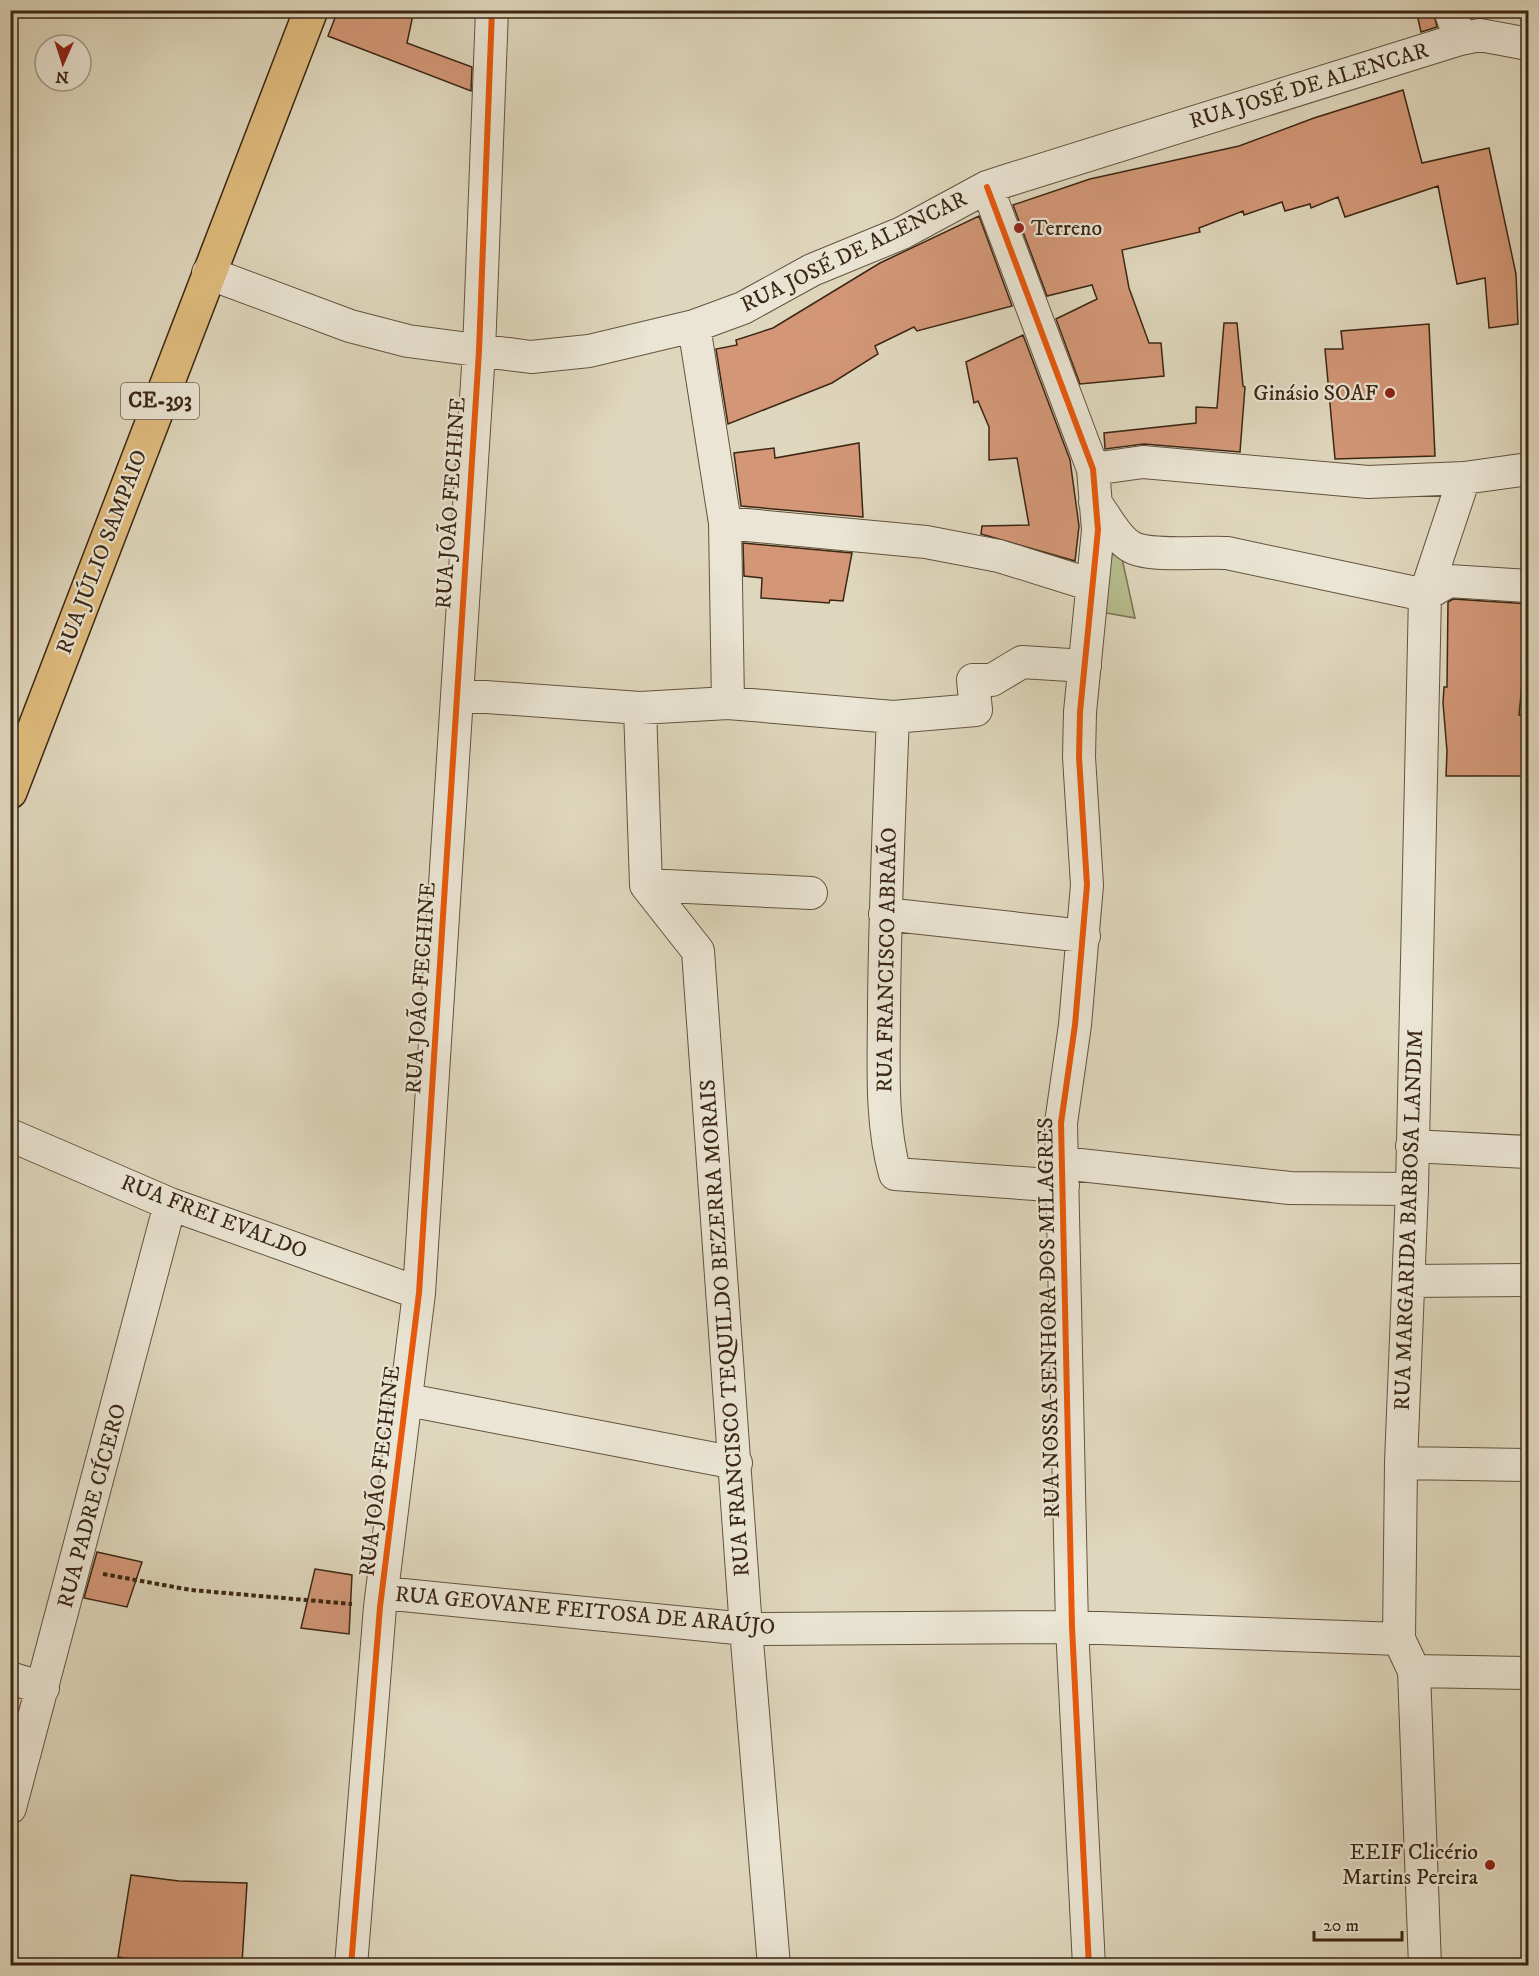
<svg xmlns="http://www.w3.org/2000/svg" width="1539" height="1976" viewBox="0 0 1539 1976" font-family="'IM FELL DW Pica',serif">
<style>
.green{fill:#b7bd8e;stroke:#797251;stroke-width:1.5}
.building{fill:#d39777;stroke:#3b2714;stroke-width:1.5}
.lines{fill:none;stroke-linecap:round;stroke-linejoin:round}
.minor-casing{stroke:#64533e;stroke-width:34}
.major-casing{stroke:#3b2714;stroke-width:36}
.path{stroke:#3b2714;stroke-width:4;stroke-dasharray:4.5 3;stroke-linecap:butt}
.minor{stroke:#eae5d4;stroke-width:32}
.major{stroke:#e0bc7e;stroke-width:33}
.cycleway-casing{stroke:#eae5d4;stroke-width:10}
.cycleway{stroke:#e8590c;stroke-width:6}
.poi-dot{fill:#8f2418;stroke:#eae5d4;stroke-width:2}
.labels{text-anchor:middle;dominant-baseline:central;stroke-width:4.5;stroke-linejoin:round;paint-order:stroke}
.shield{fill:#eae5d4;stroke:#70604e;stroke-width:1.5}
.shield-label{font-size:21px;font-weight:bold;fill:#3b2714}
.street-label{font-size:22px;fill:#3b2714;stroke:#eae5d4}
.poi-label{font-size:22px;fill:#3b2714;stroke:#eae5d4;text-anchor:end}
</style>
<rect width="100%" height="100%" fill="#dfd7bd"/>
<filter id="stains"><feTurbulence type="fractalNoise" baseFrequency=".00333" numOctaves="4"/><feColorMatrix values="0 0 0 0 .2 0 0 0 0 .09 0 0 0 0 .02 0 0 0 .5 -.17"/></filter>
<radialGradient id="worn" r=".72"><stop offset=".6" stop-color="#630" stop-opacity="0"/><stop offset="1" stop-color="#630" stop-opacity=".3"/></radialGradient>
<!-- green -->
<path class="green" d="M 1118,540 L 1135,618 L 1100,612 L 1107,544 Z"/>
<!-- building -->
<path class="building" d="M 338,10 L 414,10 L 407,43 L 472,67 L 471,91 L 328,36 Z
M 1416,10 L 1433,10 L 1437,27 L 1421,32 Z
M 1403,90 L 1422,163 L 1489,148 L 1516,274 L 1518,324 L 1489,328 L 1485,278 L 1457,284 L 1438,186 L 1345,217 L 1338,197 L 1311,208 L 1310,204 L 1285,211 L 1282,202 L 1244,215 L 1243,211 L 1199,228 L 1200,232 L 1122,250 L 1129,288 L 1149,343 L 1161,343 L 1164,376 L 1080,384 L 1056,319 L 1097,299 L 1092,285 L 1047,296 L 1013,205 L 1090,179 L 1239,146 L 1314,118 Z
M 979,216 L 1012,306 L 917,331 L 914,327 L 875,346 L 878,354 L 832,383 L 728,424 L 716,349 L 737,345 L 736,340 L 773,328 L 880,263 Z
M 1224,323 L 1237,323 L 1243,386 L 1245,387 L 1240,452 L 1144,444 L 1105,449 L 1104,433 L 1196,423 L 1196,407 L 1217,408 Z
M 1429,324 L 1435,456 L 1335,459 L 1325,349 L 1343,349 L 1341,331 Z
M 1023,335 L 1070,460 L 1079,526 L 1075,561 L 981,534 L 982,526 L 1029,525 L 1017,458 L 989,460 L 989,427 L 978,401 L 974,403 L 966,362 Z
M 859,443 L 863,517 L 741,506 L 734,453 L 774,448 L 775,458 Z
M 743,543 L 852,553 L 843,601 L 830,600 L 829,603 L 761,598 L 762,578 L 744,576 Z
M 1453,599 L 1528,604 L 1528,665 L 1524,664 L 1519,715 L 1528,715 L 1528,776 L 1446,776 L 1447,751 L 1443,703 L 1444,687 L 1447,687 L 1448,602 Z
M 97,1552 L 142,1562 L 127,1607 L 84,1598 Z
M 315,1569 L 352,1575 L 349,1634 L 301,1628 Z
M 131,1875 L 179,1881 L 247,1883 L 242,1963 L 185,1961 L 184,1965 L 173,1965 L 118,1957 Z"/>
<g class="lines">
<!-- minor casing -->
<g class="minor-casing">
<path id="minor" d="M 1450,10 L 1460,39
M 987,187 L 1093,469 L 1098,530 L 1080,712 L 1079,757 L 1087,885 L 1075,1025 L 1061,1123 L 1072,1627 L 1089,1966
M 208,273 L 350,326 L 408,341 L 531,357 L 589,351 L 694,326 L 743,308 L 812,270 L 902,233 L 987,187 L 1015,178 L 1460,39 L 1480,35 L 1528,44
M 694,326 L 725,523 L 728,703
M 1093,469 L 1143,462 L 1368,482 L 1464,478 L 1528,469
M 1095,502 C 1105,515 1116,538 1130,546 C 1147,558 1202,551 1227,553 L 1425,595 L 1449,581 L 1528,586
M 725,523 L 926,542 L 999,556 L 1092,585
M 458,695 L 640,708 L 728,703 L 893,717 L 976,710 L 973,680 L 992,680 L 1022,662 L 1085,666
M 640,708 L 646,885 L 698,951 L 746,1629 L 774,1966
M 893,717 C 889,814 885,909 884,1005 C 884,1061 880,1120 895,1174 L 1063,1186
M 646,885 L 811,893
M 885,914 L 1084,936
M 10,1135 L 170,1204 L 419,1293
M 1412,1146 L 1528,1152
M 1062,1163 L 1290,1188 L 1412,1189
M 1409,1281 L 1528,1280
M 408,1400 L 736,1463
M 1401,1463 L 1528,1465
M 383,1593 L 746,1629 L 1072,1627 L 1399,1639
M 1414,1671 L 1528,1673
M 10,1678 L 43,1688
M 10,1808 L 170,1204
M 351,1966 L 380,1607 L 419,1293 L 479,351 L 492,10
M 1425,1966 L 1414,1671 L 1399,1639 L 1401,1463 L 1412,1189 L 1425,595 L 1464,478"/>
</g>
<!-- major casing -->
<g class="major-casing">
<path id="major" d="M 10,792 L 311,10"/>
</g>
<!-- path -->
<path class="path" d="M 103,1574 L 191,1590 L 352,1604"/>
<!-- minor -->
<use href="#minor" class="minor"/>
<!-- major -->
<use href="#major" class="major"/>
<!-- cycleway casing -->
<g class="cycleway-casing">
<path id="cycleway" d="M 987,187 L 1093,469 L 1098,530 L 1080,712 L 1079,757 L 1087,885 L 1075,1025 L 1061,1123 L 1072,1627 L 1089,1966
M 351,1966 L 380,1607 L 419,1293 L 479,351 L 492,10"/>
</g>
<!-- cycleway -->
<use href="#cycleway" class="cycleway"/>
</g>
<!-- markers -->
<g class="poi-dot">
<circle cx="1019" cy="228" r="6"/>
<circle cx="1390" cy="393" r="6"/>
<circle cx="1490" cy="1865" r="6"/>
</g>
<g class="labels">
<!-- shield labels -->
<rect class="shield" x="121" y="383" width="78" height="36" rx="4.5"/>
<g class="shield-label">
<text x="160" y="401">CE-393</text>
</g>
<!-- street labels -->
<g class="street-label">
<text transform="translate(1309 86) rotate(-17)">RUA JOSÉ DE ALENCAR</text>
<text transform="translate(854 252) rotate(-26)">RUA JOSÉ DE ALENCAR</text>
<text transform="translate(451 503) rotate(-86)">RUA JOÃO FECHINE</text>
<text transform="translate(102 552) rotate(-69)">RUA JÚLIO SAMPAIO</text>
<text transform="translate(887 960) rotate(-89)">RUA FRANCISCO ABRAÃO</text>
<text transform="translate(421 988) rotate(-86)">RUA JOÃO FECHINE</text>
<text transform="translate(214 1217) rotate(21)">RUA FREI EVALDO</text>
<text transform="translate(1409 1220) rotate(-88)">RUA MARGARIDA BARBOSA LANDIM</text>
<text transform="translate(1049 1318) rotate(-91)">RUA NOSSA SENHORA DOS MILAGRES</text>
<text transform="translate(725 1328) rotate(-94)">RUA FRANCISCO TEQUILDO BEZERRA MORAIS</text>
<text transform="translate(380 1471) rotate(-83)">RUA JOÃO FECHINE</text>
<text transform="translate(92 1506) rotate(-75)">RUA PADRE CÍCERO</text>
<text transform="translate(585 1611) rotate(5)">RUA GEOVANE FEITOSA DE ARAÚJO</text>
</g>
<!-- poi labels -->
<g class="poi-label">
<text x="1031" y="228" text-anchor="start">Terreno</text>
<text x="1378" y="393">Ginásio SOAF</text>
<text x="1478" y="1852">EEIF Clicério<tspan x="1478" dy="25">Martins Pereira</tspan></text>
</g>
</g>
<!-- margin -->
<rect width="1539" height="1976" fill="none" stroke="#dfd7bd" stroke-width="36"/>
<rect x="12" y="12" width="1515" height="1952" fill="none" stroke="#3b2714" stroke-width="3"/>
<rect x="18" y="18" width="1503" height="1940" fill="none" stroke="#3b2714" stroke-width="1.5"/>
<!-- north arrow -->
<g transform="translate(63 63) rotate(183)"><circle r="28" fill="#eae5d4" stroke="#a49987" stroke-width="1.5"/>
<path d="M0-4.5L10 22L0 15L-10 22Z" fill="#8f2418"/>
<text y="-9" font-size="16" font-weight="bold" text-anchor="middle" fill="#3b2714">N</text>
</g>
<!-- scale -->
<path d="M1314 1931v9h88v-9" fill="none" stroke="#3b2714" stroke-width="3"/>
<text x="1323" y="1931" font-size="18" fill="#3b2714" stroke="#eae5d4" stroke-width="4.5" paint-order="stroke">20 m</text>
<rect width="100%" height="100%" filter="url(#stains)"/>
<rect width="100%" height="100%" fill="url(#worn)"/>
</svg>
